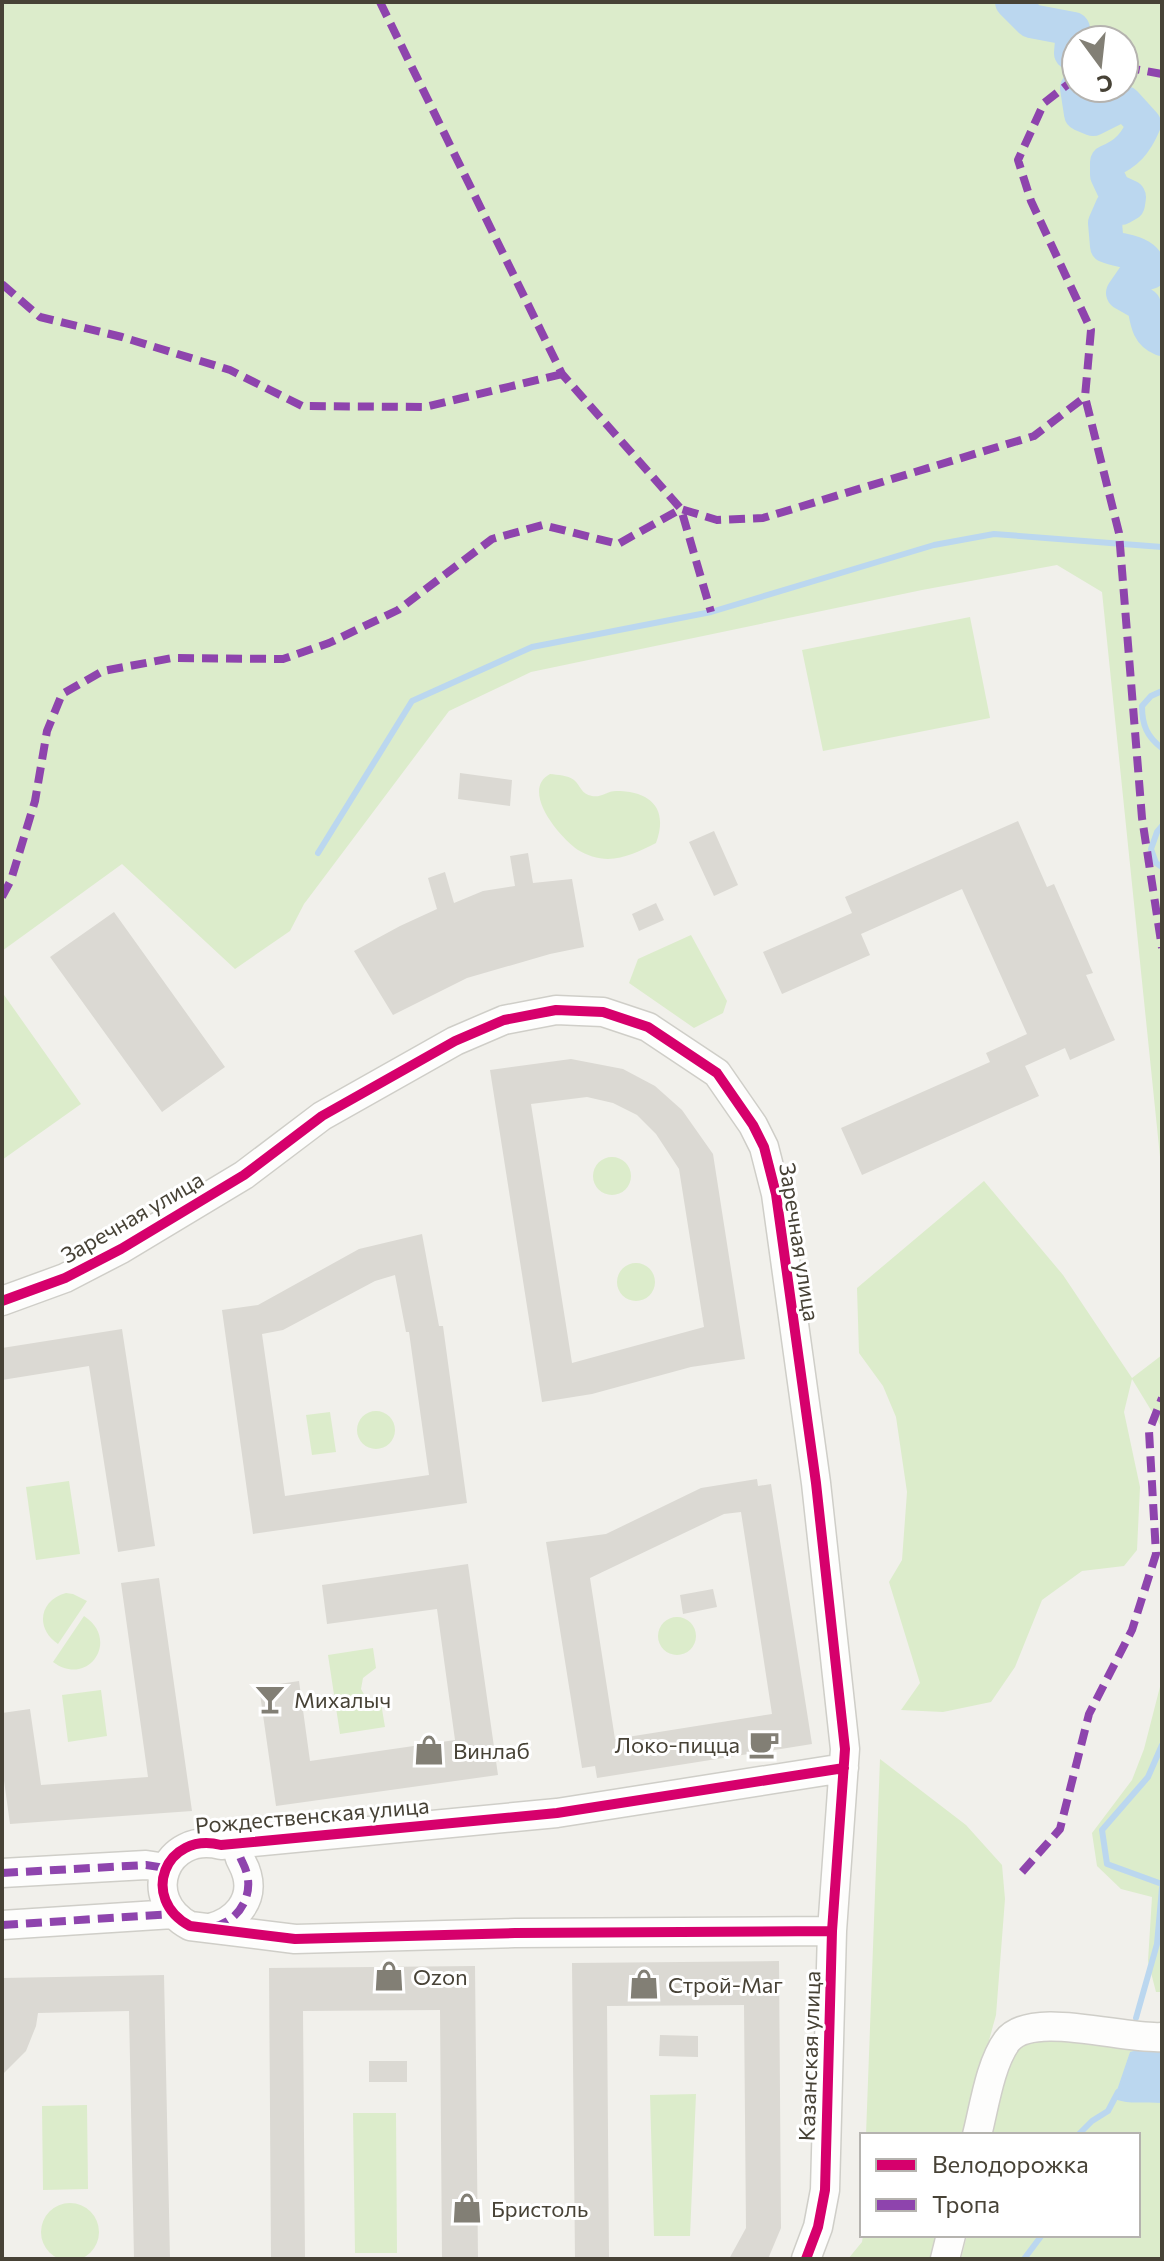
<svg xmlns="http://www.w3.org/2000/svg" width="1164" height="2261" viewBox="0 0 1164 2261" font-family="Commissioner,sans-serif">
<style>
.green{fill:#dceccb;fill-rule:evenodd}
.water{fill:#bbd7ef}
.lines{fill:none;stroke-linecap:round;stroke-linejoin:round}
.stream{stroke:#bbd7ef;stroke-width:6}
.river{stroke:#bbd7ef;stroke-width:34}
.building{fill:#dbd9d3;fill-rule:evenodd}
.minor-casing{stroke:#cfcec8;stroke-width:31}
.minor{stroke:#fdfdfc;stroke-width:28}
.quiet{stroke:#8e44ad;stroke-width:8;stroke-dasharray:16 8;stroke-linecap:butt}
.cycleway-casing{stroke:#fff;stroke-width:15}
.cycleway{stroke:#d6006c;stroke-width:10}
.labels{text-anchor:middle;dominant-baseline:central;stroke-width:6;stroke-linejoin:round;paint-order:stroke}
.street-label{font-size:22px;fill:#474236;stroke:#fff}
.poi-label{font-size:22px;fill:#474236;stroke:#fff;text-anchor:start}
</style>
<rect width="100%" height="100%" fill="#f1f0eb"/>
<!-- green -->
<path class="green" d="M 2,2 L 1162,2 L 1162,1176 L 1102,592 L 1057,565 L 922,590 L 531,672 L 449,711 L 304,904 L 290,931 L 235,969 L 122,864 L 2,951 ZM 1124,40 L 1124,88 L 1076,88 L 1076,40 Z
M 970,617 L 990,718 L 823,751 L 802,650 Z
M 550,774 C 558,775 567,775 574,780 C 581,786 581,794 592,796 C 601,798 607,791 616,791 C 650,791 669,808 656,843 C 642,850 624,859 608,859 C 598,859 586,855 578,850 C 559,837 520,790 550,774 Z
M 691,935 L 727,1001 L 723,1013 L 694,1028 L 629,983 L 638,959 Z
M 2,992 L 81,1104 L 2,1160 Z
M593 1176a19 19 0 1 1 38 0a19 19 0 1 1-38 0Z
M 984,1181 L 1063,1275 L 1132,1378 L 1162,1355 L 1162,1432 L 1160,1425 L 1132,1379 L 1124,1412 L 1140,1487 L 1137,1550 L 1124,1566 L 1082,1571 L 1042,1600 L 1015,1667 L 991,1702 L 943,1712 L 901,1710 L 920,1683 L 889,1582 L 902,1560 L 907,1492 L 896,1417 L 883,1386 L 859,1353 L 857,1288 Z
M617 1282a19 19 0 1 1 38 0a19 19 0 1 1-38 0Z
M357 1430a19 19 0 1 1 38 0a19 19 0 1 1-38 0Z
M 330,1412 L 336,1452 L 312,1455 L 306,1415 Z
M 69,1481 L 80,1554 L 36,1560 L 26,1487 Z
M 66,1593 L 73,1594 L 87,1601 L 58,1644 C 35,1629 39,1600 66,1593 Z
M 84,1616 C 121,1640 88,1688 53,1662 Z
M658 1636a19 19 0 1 1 38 0a19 19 0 1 1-38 0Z
M 373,1648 L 376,1668 L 363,1678 L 361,1689 L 366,1698 L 381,1703 L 385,1727 L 340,1734 L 328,1655 Z
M 1162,1679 L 1162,1992 L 1156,1992 L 1148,1961 L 1152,1897 L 1121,1889 L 1097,1866 L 1092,1833 L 1132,1780 L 1144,1749 Z
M 101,1690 L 107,1736 L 68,1742 L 62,1695 Z
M 880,1759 L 966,1825 L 1002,1865 L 1005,1899 L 996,2015 L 963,2135 L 866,2135 Z
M 1055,2038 L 1162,2044 L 1162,2259 L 961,2259 L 967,2235 L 1138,2235 L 1138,2135 L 991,2135 L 1011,2057 L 1030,2040 Z
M 696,2094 L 690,2236 L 654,2236 L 650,2095 Z
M 87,2105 L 88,2189 L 43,2190 L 42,2106 Z
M 353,2113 L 396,2113 L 397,2253 L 355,2253 Z
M41 2232a29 29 0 1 1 58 0a29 29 0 1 1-58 0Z
M 863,2235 L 938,2235 L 933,2259 L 848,2259 L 862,2242 Z"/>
<!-- water -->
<path class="water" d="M 1145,2048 L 1162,2049 L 1162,2103 C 1144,2101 1131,2105 1114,2099 L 1130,2052 Z"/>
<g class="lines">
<!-- stream -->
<path class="stream" d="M 1162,691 L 1151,696 L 1142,706 C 1142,725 1147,737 1162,748
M 1162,826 L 1157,832 L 1151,849 L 1156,863 L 1162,867
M 318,853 L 412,701 L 532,647 L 711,612 L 934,545 L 994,534 L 1162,547
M 1162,1745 L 1148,1777 L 1102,1830 L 1107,1864 L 1162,1884
M 1136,2018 L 1157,1944 L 1162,1888
M 1078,2135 L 1092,2121 L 1108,2111 L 1118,2092
M 1024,2259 L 1042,2235"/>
<!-- river -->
<path class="river" d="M 1012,2 L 1031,21 L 1073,29 L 1071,53 L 1076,57
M 1077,88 L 1081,114 L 1093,119 L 1125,103 L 1144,124 C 1136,143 1127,154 1107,162 L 1107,175 L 1114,190 L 1129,197 L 1128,204 L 1121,208 L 1112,207 L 1105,223 L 1107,246 C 1125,253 1147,250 1150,272 L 1134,277 L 1123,293 L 1144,305 C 1147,320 1147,333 1162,339"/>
</g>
<!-- building -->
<path class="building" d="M 460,773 L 512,780 L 510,806 L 458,799 Z
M 1018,821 L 1047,887 L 1054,884 L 1093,973 L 1086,975 L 1115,1040 L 1070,1060 L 1065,1048 L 1025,1066 L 1039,1096 L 862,1175 L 841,1128 L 990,1062 L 986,1053 L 1027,1034 L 962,889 L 861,934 L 870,955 L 782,994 L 763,952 L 852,913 L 845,897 Z
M 714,831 L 738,885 L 714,896 L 689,842 Z
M 528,853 L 533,883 L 572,879 L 584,947 L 550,954 L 467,978 L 393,1015 L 354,951 L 400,926 L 437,909 L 428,878 L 445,872 L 454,903 L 483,891 L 515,886 L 510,856 Z
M 656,903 L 664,920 L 639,931 L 632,914 Z
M 114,912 L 225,1067 L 162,1112 L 50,957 Z
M 571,1059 L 623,1069 L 655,1086 L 682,1110 L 713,1154 L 745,1359 L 691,1367 L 592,1394 L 542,1402 L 490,1070 ZM 587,1097 L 613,1103 L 637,1115 L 656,1134 L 679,1169 L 704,1327 L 572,1363 L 531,1104 Z
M 422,1234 L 439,1326 L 443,1326 L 467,1503 L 253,1534 L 222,1310 L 258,1305 L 359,1249 ZM 395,1275 L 406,1332 L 409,1332 L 429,1475 L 285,1496 L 262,1334 L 283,1330 L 375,1281 Z
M 122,1329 L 155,1546 L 118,1552 L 89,1366 L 2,1380 L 2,1348 Z
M 757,1479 L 758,1486 L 771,1484 L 812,1744 L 597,1778 L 595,1766 L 582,1768 L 546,1542 L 606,1534 L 701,1488 ZM 741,1512 L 772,1714 L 615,1739 L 590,1578 L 724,1514 Z
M 468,1564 L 498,1775 L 276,1806 L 259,1687 L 299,1681 L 310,1761 L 455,1740 L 437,1609 L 327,1624 L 322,1585 Z
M 159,1578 L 192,1811 L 10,1824 L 2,1766 L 2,1713 L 30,1709 L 41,1785 L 148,1777 L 121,1583 Z
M 713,1589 L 717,1607 L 683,1614 L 680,1595 Z
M 779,1961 L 781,2228 L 768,2259 L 729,2259 L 746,2228 L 744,2005 L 607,2006 L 609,2259 L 575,2259 L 572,1963 Z
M 475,1966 L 478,2259 L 442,2259 L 440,2010 L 303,2011 L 305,2259 L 271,2259 L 269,1968 Z
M 164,1975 L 170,2259 L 134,2259 L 129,2011 L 38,2013 L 36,2026 L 26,2051 L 2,2075 L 2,1978 Z
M 660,2035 L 698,2036 L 698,2057 L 659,2056 Z
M 369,2061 L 407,2061 L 407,2082 L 369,2082 Z"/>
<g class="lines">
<!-- minor casing -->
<g class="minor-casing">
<path id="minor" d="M 2,1301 L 65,1278 L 121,1249 L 244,1175 L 322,1116 L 455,1041 L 504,1020 L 556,1010 L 603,1012 L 648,1027 L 717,1073 L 753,1125 L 764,1147 L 776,1194 L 816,1483 L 845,1749 L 832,1931 L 825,2190 L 818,2227 L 806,2259
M 2,1873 L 146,1865 L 166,1868
M 2,1925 L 173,1914
M 210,1928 C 235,1922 254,1901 247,1875 C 243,1859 237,1862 239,1844
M 832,1931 L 515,1933 L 295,1939 L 190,1926 C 139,1899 165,1831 221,1845 L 557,1813 L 844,1768
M 977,2135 C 984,2108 990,2064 1007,2041 C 1031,2009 1124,2040 1162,2037
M 945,2259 L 951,2235"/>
</g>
<!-- minor -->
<use href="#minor" class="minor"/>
<!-- quiet -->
<path class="quiet" d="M 380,2 L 562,374 L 681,509 L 711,612
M 1124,67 L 1162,74
M 1076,78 L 1044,103 L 1018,160 L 1031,201 L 1091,330 L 1085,397 L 1119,533 L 1142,818 L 1162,948
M 2,284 L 40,317 L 122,337 L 230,370 L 302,406 L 425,407 L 562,374
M 2,897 L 11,880 L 35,801 L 47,731 L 62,694 L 103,671 L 172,658 L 283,659 L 329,643 L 398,610 L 492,539 L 543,525 L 618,544 L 681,509 L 717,520 L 763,518 L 1034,436 L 1085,397
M 1022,1872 L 1060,1829 L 1089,1714 L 1132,1630 L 1156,1554 L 1149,1431 L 1162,1398
M 2,1873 L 146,1865 L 166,1868
M 2,1925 L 173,1914
M 213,1927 C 237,1922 253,1898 247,1874 C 243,1859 238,1860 239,1844"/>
<!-- cycleway casing -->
<g class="cycleway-casing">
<path id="cycleway" d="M 2,1301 L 65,1278 L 121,1249 L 244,1175 L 322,1116 L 455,1041 L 504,1020 L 556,1010 L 603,1012 L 648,1027 L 717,1073 L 753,1125 L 764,1147 L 776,1194 L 816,1483 L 845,1749 L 832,1931 L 825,2190 L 818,2227 L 806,2259
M 832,1931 L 515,1933 L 295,1939 L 190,1926 C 139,1899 165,1831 221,1845 L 557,1813 L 844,1768"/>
</g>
<!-- cycleway -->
<use href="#cycleway" class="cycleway"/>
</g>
<!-- icons -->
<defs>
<g id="bar-bare" transform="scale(2.4)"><path d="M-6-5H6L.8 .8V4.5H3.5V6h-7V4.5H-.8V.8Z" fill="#827f75" stroke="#fff" stroke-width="2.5" paint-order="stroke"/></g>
<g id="cafe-bare" transform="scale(2.4)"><path d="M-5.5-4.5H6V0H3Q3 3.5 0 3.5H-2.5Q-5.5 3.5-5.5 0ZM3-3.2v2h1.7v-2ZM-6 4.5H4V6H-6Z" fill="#827f75" stroke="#fff" stroke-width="2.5" paint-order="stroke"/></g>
<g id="shop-bare" transform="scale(2.4)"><path d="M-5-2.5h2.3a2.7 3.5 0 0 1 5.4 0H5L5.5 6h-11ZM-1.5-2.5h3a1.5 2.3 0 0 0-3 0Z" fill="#827f75" stroke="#fff" stroke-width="2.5" paint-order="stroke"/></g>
</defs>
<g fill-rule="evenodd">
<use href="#bar-bare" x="270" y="1699"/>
<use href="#cafe-bare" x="764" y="1744"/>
<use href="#shop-bare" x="429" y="1750"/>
<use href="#shop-bare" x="389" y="1976"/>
<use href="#shop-bare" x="644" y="1984"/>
<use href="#shop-bare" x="467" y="2208"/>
</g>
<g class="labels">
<!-- street labels -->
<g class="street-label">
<text transform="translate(132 1217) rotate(-30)">Заречная улица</text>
<text transform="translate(800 1242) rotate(81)">Заречная улица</text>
<text transform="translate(312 1815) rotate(-5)">Рождественская улица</text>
<text transform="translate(809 2056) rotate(-88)">Казанская улица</text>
</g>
<!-- poi labels -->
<g class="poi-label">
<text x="294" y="1699">Михалыч</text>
<text x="740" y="1744" text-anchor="end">Локо-пицца</text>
<text x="453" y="1750">Винлаб</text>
<text x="413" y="1976">Ozon</text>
<text x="668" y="1984">Строй-Маг</text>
<text x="491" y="2208">Бристоль</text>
</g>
</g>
<!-- border -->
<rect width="1164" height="2261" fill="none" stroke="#474236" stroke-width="8"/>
<!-- legend -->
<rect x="860" y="2133" width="280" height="104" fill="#ffffff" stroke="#b5b3af" stroke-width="2"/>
<rect x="876" y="2159" width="40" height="12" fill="#d6006c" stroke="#b5b3af" stroke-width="2"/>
<text x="932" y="2173" font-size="24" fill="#474236">Велодорожка</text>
<rect x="876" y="2199" width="40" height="12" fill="#8e44ad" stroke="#b5b3af" stroke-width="2"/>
<text x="932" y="2213" font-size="24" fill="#474236">Тропа</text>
<!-- north arrow -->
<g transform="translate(1100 64) rotate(165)"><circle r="38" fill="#ffffff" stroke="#b5b3af" stroke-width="2"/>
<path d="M0-6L14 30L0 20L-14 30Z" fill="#827f75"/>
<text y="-12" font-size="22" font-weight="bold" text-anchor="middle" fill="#474236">С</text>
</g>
</svg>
